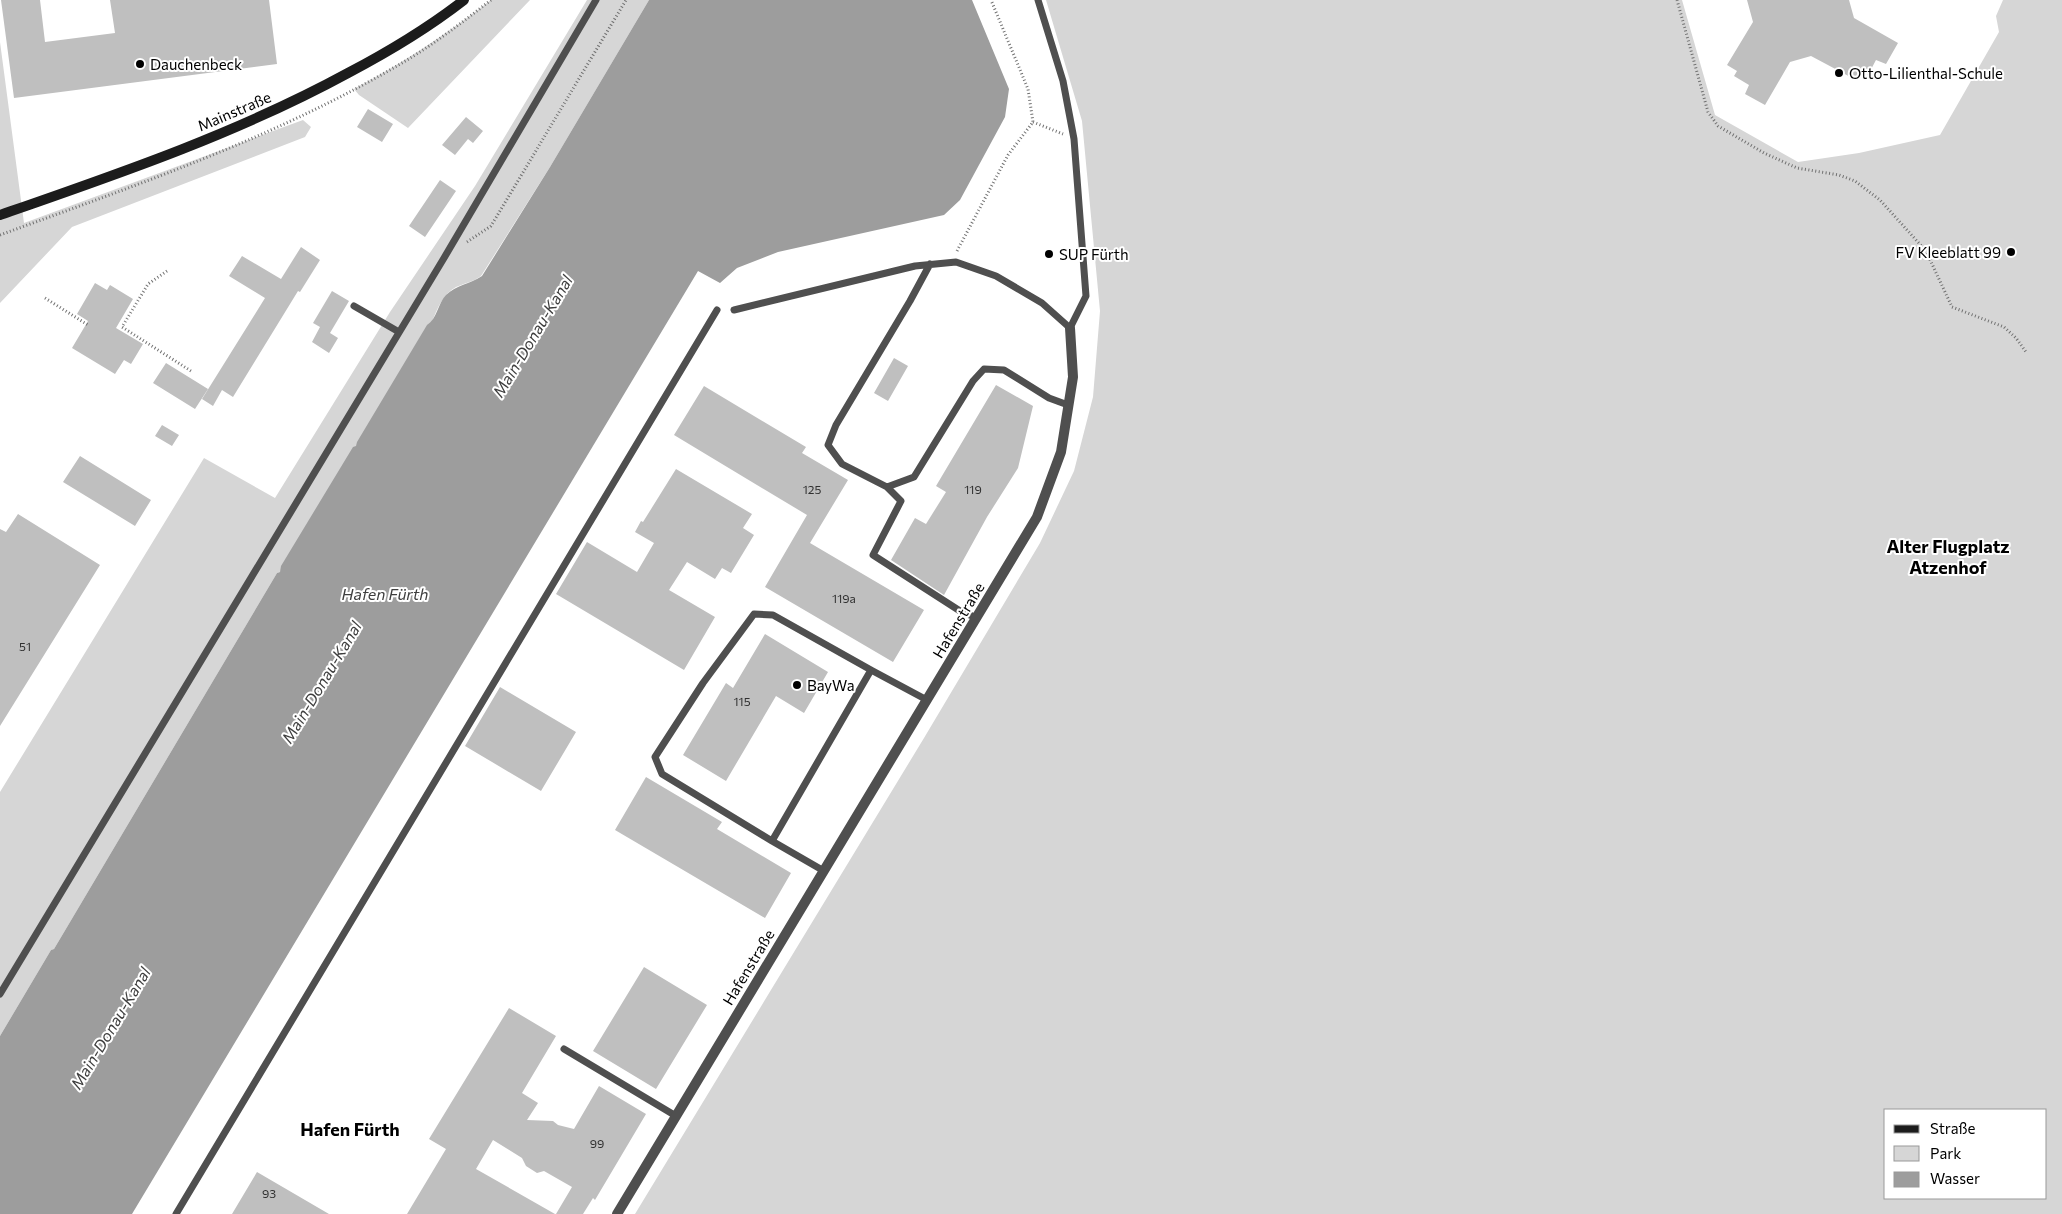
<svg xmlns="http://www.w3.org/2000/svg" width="2062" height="1214" viewBox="0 0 2062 1214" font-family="Commissioner,sans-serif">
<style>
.green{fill:#d6d6d6;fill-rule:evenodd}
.water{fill:#9d9d9d}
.building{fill:#bfbfbf}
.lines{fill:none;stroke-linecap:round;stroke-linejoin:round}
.path{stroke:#717171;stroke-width:3;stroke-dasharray:1 2.5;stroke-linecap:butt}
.lane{stroke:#4f4f4f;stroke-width:7}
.street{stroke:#4f4f4f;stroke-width:10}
.secondary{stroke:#1c1c1c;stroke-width:10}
.poi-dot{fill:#000;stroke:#fff;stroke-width:2}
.labels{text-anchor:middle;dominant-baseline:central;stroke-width:4;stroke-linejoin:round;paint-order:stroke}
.number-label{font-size:12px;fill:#303030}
.poi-label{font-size:15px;fill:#000;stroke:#fff;text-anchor:start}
.street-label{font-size:15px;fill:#000;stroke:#fff}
.water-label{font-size:16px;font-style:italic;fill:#3e3e3e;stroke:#fff}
.quarter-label{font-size:18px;font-weight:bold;fill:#000;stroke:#fff}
</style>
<rect width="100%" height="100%" fill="#fff"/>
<!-- green -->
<path class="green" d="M 491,0 L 530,0 L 408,128 L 359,95 L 354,89 C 403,63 448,33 491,0 Z
M 587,0 L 649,0 L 550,167 L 481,276 C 473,282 465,283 456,287 C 443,294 437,309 432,322 L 280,572 L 277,573 L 54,949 L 51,950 L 0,1036 L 0,792 L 204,458 L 275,498 L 390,312 L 475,186 Z
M 1046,0 L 1682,0 L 1715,115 L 1798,162 L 1859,153 L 1940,135 L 1999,32 L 1996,16 L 2003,0 L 2062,0 L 2062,1214 L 635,1214 L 924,738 L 1040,543 L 1074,471 L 1093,397 L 1100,311 L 1082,121 ZM 2046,1110 L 2046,1198 L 1886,1198 L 1886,1110 Z
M 0,42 L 24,223 L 303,120 L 311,127 L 305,137 L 72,227 L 0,303 Z"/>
<!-- water -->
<path class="water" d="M 649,0 L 972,0 L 1009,89 L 1005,117 L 960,200 L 944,215 L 778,252 L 737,268 L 720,283 L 698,271 L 132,1214 L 0,1214 L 0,1036 L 51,950 L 54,949 L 277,573 L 280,572 L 281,566 L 353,447 L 356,446 L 357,442 L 427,325 C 437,319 438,303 446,295 C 456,285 470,284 482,276 L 550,167 Z"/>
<!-- building -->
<path class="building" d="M 1,0 L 40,0 L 45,42 L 115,33 L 110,0 L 269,0 L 277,64 L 14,98 Z
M 1747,0 L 1849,0 L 1854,18 L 1898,43 L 1886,64 L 1876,60 L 1868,75 L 1862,71 L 1856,80 L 1811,56 L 1790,62 L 1765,105 L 1745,94 L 1749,85 L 1734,76 L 1737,71 L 1727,65 L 1753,22 Z
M 368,109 L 393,124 L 382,142 L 357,127 Z
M 466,117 L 483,131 L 473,143 L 468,139 L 455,155 L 442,145 Z
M 440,180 L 456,191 L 425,237 L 409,226 Z
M 301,247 L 320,260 L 300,292 L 298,291 L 233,397 L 222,390 L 213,406 L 202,399 L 265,298 L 229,276 L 242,256 L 281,279 Z
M 95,283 L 107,290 L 110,285 L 133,299 L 116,328 L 143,344 L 131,364 L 124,360 L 115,374 L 72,348 L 88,321 L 77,314 Z
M 332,291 L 349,301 L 330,333 L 338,338 L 329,353 L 312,342 L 320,327 L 313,323 Z
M 894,358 L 908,366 L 888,401 L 874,393 Z
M 166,363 L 208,389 L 195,409 L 153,383 Z
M 996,385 L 1033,406 L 1018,468 L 987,517 L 944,595 L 891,560 L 915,518 L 926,524 L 946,492 L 936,486 Z
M 704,386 L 806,447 L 802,453 L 848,480 L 810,543 L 924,610 L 893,662 L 765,587 L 807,515 L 674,435 Z
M 162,425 L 179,435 L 172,446 L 155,436 Z
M 80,456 L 151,500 L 135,526 L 63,482 Z
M 676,469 L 752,514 L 743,528 L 754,535 L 731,573 L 722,568 L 715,579 L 687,562 L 669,590 L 715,617 L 684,670 L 556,594 L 587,542 L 637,572 L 654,543 L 635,532 L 641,521 L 643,522 Z
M 18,514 L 100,565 L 0,726 L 0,529 L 6,532 Z
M 765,634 L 828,672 L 804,713 L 776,696 L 726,781 L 683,755 L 726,683 L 733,688 Z
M 500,687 L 576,732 L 541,791 L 465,746 Z
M 646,777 L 722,822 L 717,829 L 791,873 L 765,918 L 615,830 Z
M 644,967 L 707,1005 L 656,1089 L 593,1051 Z
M 509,1008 L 556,1036 L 522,1093 L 538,1103 L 527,1120 L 553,1121 L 558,1125 L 574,1129 L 599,1086 L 646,1114 L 595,1200 L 593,1198 L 583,1214 L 556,1214 L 572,1187 L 544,1171 L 537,1173 L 526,1166 L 522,1158 L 493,1140 L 476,1169 L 555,1214 L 407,1214 L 446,1149 L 429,1139 Z
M 257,1172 L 329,1214 L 232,1214 Z"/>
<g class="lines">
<!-- path -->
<path class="path" d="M 1677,0 L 1708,112 L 1718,126 L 1764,153 L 1797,168 L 1839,175 L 1855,181 L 1880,200 L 1926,251 L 1952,307 L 2004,327 L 2016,338 L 2026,352
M 1033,122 L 1063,134
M 0,235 C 134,186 271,139 395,67 C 429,48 460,24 491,0
M 467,242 L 491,226 L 626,0
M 957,251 L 1008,155 L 1033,122 L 1028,89 L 991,0
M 167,271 L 148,284 L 122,327 L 191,371
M 45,298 L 88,325"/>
<!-- lane -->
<path class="lane" d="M 930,264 L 910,301 L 836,425 L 828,445 L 842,464 L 887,487 L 914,477 L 973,381 L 984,369 L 1004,370 L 1049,398 L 1068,405
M 354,306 L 399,332
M 734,310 L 915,266 L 956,262 L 996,276 L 1042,303 L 1070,328 L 1086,296 L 1074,139 L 1063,81 L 1038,0
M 887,487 L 901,501 L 873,555 L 960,611 L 977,618
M 772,841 L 662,774 L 655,757 L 703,683 L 754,614 L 773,615 L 871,670
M 824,871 L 772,841 L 871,670 L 927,700
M 0,994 L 444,258 L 596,0
M 564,1049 L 676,1116
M 176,1214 L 717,310"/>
<!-- street -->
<path class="street" d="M 617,1214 L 1037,517 L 1061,452 L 1073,377 L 1070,328"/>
<!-- secondary -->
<path class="secondary" d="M 0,215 C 118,174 238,133 348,73 C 388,52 428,28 464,0"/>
</g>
<!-- markers -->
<g class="poi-dot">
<circle cx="140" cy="64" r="5"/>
<circle cx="1839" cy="73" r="5"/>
<circle cx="2011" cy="252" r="5"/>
<circle cx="1049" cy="254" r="5"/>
<circle cx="797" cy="685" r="5"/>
</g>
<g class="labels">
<!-- number labels -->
<g class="number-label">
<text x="812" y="489">125</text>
<text x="973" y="489">119</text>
<text x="844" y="598">119a</text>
<text x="25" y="646">51</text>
<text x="742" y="701">115</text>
<text x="597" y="1143">99</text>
<text x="269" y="1193">93</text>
</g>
<!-- poi labels -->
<g class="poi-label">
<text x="150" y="64">Dauchenbeck</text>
<text x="1849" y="73">Otto-Lilienthal-Schule</text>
<text x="2001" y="252" text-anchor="end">FV Kleeblatt 99</text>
<text x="1059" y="254">SUP Fürth</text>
<text x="807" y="685">BayWa</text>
</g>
<!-- street labels -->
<g class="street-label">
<text transform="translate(234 111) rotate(-23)">Mainstraße</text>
<text transform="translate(958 620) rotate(-59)">Hafenstraße</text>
<text transform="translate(748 967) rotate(-59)">Hafenstraße</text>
</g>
<!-- water labels -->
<g class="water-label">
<text transform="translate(532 336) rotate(-59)">Main-Donau-Kanal</text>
<text x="385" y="593">Hafen Fürth</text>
<text transform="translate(321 682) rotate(-59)">Main-Donau-Kanal</text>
<text transform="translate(110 1028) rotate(-59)">Main-Donau-Kanal</text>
</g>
<!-- quarter labels -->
<g class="quarter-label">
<text x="1948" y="546">Alter Flugplatz<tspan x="1948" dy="21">Atzenhof</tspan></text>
<text x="350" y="1129">Hafen Fürth</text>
</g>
</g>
<!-- legend -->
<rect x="1884" y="1109" width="162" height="90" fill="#ffffff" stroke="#999999"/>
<rect x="1894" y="1125" width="25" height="8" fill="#1c1c1c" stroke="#999999"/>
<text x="1930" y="1134" font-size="15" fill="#000000">Straße</text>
<rect x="1894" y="1146" width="25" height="15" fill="#d6d6d6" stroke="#999999"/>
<text x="1930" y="1159" font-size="15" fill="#000000">Park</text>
<rect x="1894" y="1172" width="25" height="15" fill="#9d9d9d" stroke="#999999"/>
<text x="1930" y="1184" font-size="15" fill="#000000">Wasser</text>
</svg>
